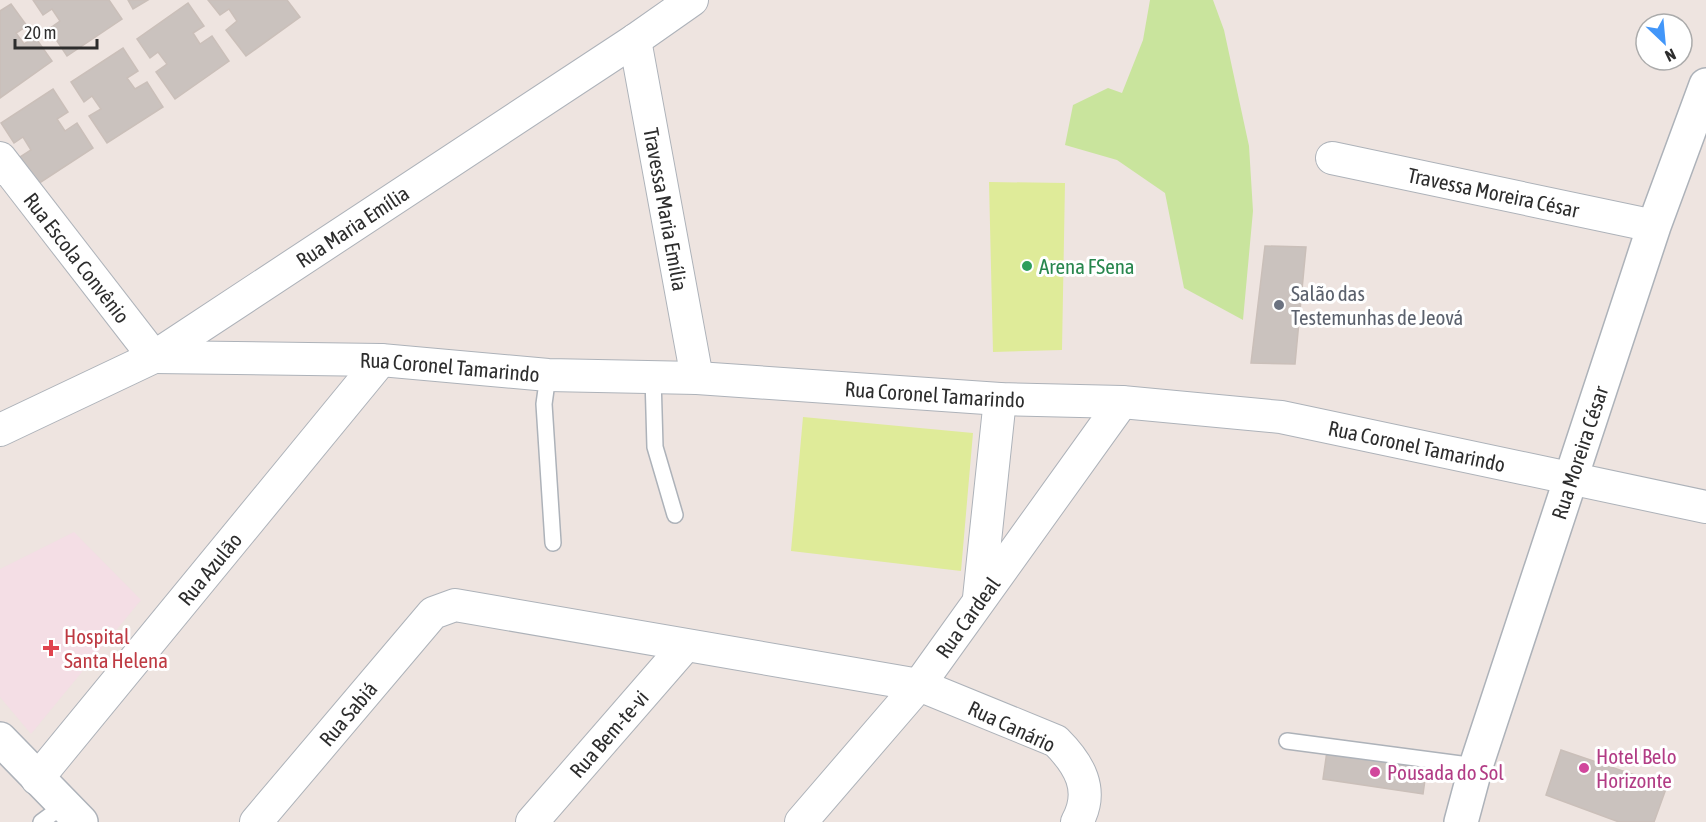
<svg xmlns="http://www.w3.org/2000/svg" width="1706" height="822" viewBox="0 0 1706 822" font-family="'Asap Condensed',sans-serif">
<style>
.medical{fill:#f4dee5}
.green{fill:#c9e49d}
.pitch{fill:#dfeb99}
.building{fill:#cac2be;stroke:#cabfb9;stroke-width:1.5}
.lines{fill:none;stroke-linecap:round;stroke-linejoin:round}
.lane-casing{stroke:#adb2b9;stroke-width:18}
.street-casing{stroke:#adb2b9;stroke-width:34}
.secondary-casing{stroke:#adb2b9;stroke-width:36}
.lane{stroke:#fff;stroke-width:15}
.street{stroke:#fff;stroke-width:32}
.secondary{stroke:#fff;stroke-width:33}
.leisure-dot{fill:#2e9e5b;stroke:#fff;stroke-width:2}
.worship-dot{fill:#6b7280;stroke:#fff;stroke-width:2}
.health-dot{fill:#e0444e;stroke:#fff;stroke-width:2}
.hotel-dot{fill:#d1479c;stroke:#fff;stroke-width:2}
.labels{text-anchor:middle;dominant-baseline:central;stroke-width:6;stroke-linejoin:round;paint-order:stroke}
.street-label{font-size:21px;fill:#2d2d2d;stroke:#fff}
.leisure-label{font-size:21px;fill:#27864d;stroke:#fff;text-anchor:start}
.worship-label{font-size:21px;fill:#5b616d;stroke:#fff;text-anchor:start}
.health-label{font-size:21px;fill:#be3a42;stroke:#fff;text-anchor:start}
.hotel-label{font-size:21px;fill:#b23c85;stroke:#fff;text-anchor:start}
</style>
<rect width="100%" height="100%" fill="#eee4e0"/>
<!-- medical -->
<path class="medical" d="M 74,532 L 141,600 L 31,734 L 0,697 L 0,569 Z"/>
<!-- green -->
<path class="green" d="M 1150,0 L 1213,0 L 1224,30 L 1249,146 L 1253,211 L 1243,320 L 1184,288 L 1165,193 L 1117,160 L 1065,145 L 1073,105 L 1108,88 L 1122,93 L 1143,40 Z"/>
<!-- pitch -->
<path class="pitch" d="M 989,182 L 1065,183 L 1062,350 L 993,352 Z
M 803,417 L 973,433 L 961,571 L 791,551 Z"/>
<!-- building -->
<path class="building" d="M 33,0 L 109,0 L 122,19 L 67,56 L 49,29 L 60,21 L 52,9 L 43,15 Z
M 128,0 L 148,0 L 133,9 Z
M 208,0 L 287,0 L 300,17 L 246,56 L 226,30 L 237,21 L 229,9 L 220,15 Z
M 188,3 L 204,26 L 193,33 L 200,44 L 212,36 L 229,61 L 175,99 L 156,72 L 167,64 L 158,52 L 150,58 L 137,39 Z
M 11,4 L 27,26 L 16,33 L 24,44 L 35,37 L 52,61 L 0,98 L 0,11 Z
M 123,48 L 138,71 L 127,78 L 135,89 L 147,82 L 163,107 L 107,143 L 89,116 L 101,109 L 92,96 L 84,102 L 71,82 Z
M 53,89 L 68,112 L 57,119 L 65,131 L 77,123 L 93,148 L 38,184 L 20,157 L 31,150 L 23,137 L 14,143 L 1,123 Z
M 1265,246 L 1306,247 L 1295,364 L 1251,363 Z
M 1561,750 L 1667,786 L 1654,822 L 1619,822 L 1546,795 Z
M 1327,751 L 1427,766 L 1423,794 L 1323,779 Z"/>
<g class="lines">
<!-- lane casing -->
<g class="lane-casing">
<path id="lane" d="M 548,375 L 544,404 L 553,543
M 653,377 L 655,447 L 675,515
M 1287,741 L 1476,766
M 41,822 L 64,805"/>
</g>
<!-- street casing -->
<g class="street-casing">
<g id="street">
<path id="s1" d="M 635,40 L 697,378"/>
<path id="s2" d="M 0,158 L 154,357"/>
<path id="s3" d="M 1332,158 L 1654,226"/>
<path id="s4" d="M 154,357 L 381,360 L 548,375 L 697,378 L 1000,399 L 1122,402 L 1281,417 L 1706,507"/>
<path id="s5" d="M 0,430 L 154,357 L 635,40 L 692,0"/>
<path d="M 979,598 L 1000,399"/>
<path id="s6" d="M 37,779 L 381,360"/>
<path id="s7" d="M 256,822 L 433,613 L 455,605 L 919,685 L 1056,741 C 1079,764 1095,790 1077,822"/>
<path id="s8" d="M 532,822 L 685,646"/>
<path id="s9" d="M 801,822 L 919,685 L 1122,402"/>
</g>
</g>
<!-- secondary casing -->
<g class="secondary-casing">
<g id="secondary">
<path d="M 0,739 L 81,822"/>
<path id="s10" d="M 1461,822 L 1476,766 L 1654,226 L 1706,85"/>
</g>
</g>
<!-- lane -->
<use href="#lane" class="lane"/>
<!-- street -->
<use href="#street" class="street"/>
<!-- secondary -->
<use href="#secondary" class="secondary"/>
</g>
<!-- markers -->
<circle class="leisure-dot" cx="1027" cy="266" r="6"/>
<circle class="worship-dot" cx="1279" cy="305" r="6"/>
<path class="health-dot" d="M48 639h6v6h6v6h-6v6h-6v-6h-6v-6h6z"/>
<g class="hotel-dot">
<circle cx="1584" cy="768" r="6"/>
<circle cx="1375" cy="772" r="6"/>
</g>
<g class="labels">
<!-- street labels -->
<g class="street-label">
<text stroke="none"><textPath href="#s3" startOffset="165">Travessa Moreira César</textPath></text>
<text stroke="none"><textPath href="#s1" startOffset="172">Travessa Maria Emília</textPath></text>
<text stroke="none"><textPath href="#s5" startOffset="408">Rua Maria Emília</textPath></text>
<text stroke="none"><textPath href="#s2" startOffset="126">Rua Escola Convênio</textPath></text>
<text stroke="none"><textPath href="#s4" startOffset="296">Rua Coronel Tamarindo</textPath></text>
<text stroke="none"><textPath href="#s4" startOffset="782">Rua Coronel Tamarindo</textPath></text>
<text stroke="none"><textPath href="#s4" startOffset="1268">Rua Coronel Tamarindo</textPath></text>
<text stroke="none"><textPath href="#s10" startOffset="388">Rua Moreira César</textPath></text>
<text stroke="none"><textPath href="#s6" startOffset="272">Rua Azulão</textPath></text>
<text stroke="none"><textPath href="#s9" startOffset="264">Rua Cardeal</textPath></text>
<text stroke="none"><textPath href="#s7" startOffset="142">Rua Sabiá</textPath></text>
<text transform="translate(1012 726) rotate(25)">Rua Canário</text>
<text stroke="none"><textPath href="#s8" startOffset="117">Rua Bem-te-vi</textPath></text>
</g>
<!-- leisure labels -->
<g class="leisure-label">
<text x="1039" y="266">Arena FSena</text>
</g>
<!-- worship labels -->
<g class="worship-label">
<text x="1291" y="293">Salão das<tspan x="1291" dy="24">Testemunhas de Jeová</tspan></text>
</g>
<!-- health labels -->
<g class="health-label">
<text x="64" y="636">Hospital<tspan x="64" dy="24">Santa Helena</tspan></text>
</g>
<!-- hotel labels -->
<g class="hotel-label">
<text x="1596" y="756">Hotel Belo<tspan x="1596" dy="24">Horizonte</tspan></text>
<text x="1387" y="772">Pousada do Sol</text>
</g>
</g>
<!-- north arrow -->
<g transform="translate(1664 42) rotate(154)"><circle r="28" fill="#ffffff" stroke="#ababab" stroke-width="1.5"/>
<path d="M0-4.5L10 22L0 15L-10 22Z" fill="#4296f9"/>
<text y="-9" font-size="16" font-weight="bold" text-anchor="middle" fill="#2d2d2d">N</text>
</g>
<!-- scale -->
<path d="M15 39v9h82v-9" fill="none" stroke="#2d2d2d" stroke-width="3"/>
<text x="24" y="39" font-size="18" fill="#2d2d2d" stroke="#ffffff" stroke-width="4.5" paint-order="stroke">20 m</text>
</svg>
